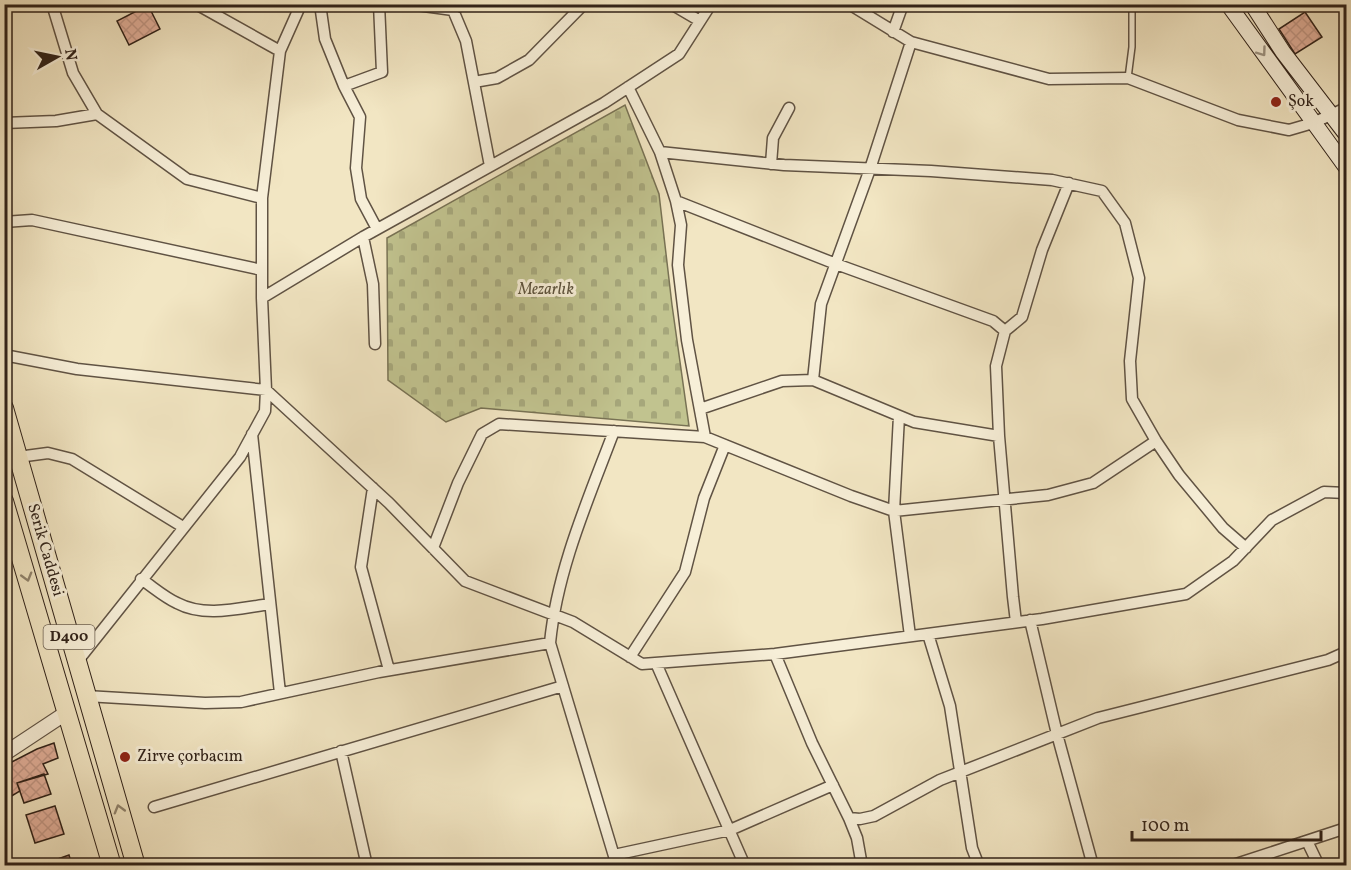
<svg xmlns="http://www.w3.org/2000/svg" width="1351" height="870" font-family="Vollkorn,serif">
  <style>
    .cemetery { fill: url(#cemetery-stones); stroke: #787254; stroke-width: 1.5 }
    .building { fill: url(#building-cross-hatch); stroke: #302219; stroke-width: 1.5 }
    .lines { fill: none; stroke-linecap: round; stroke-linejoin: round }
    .service-casing { stroke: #605344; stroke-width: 8 }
    .minor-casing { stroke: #605344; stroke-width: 13 }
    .tertiary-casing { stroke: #605344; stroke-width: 16 }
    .secondary-casing { stroke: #302219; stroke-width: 17 }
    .trunk-casing { stroke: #302219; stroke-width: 20 }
    .service { stroke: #f7efd8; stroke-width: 5 }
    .minor { stroke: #f7efd8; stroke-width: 10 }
    .tertiary { stroke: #f7efd8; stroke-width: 14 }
    .secondary { stroke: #f7efd8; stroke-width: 15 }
    .trunk { stroke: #f2e6c3; stroke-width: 18 }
    .oneway { stroke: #9d9382 }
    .oneway2 { stroke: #91846e }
    .poi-dot { fill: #8f2418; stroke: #f7efd8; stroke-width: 2 }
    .labels { text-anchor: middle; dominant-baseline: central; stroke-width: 6; stroke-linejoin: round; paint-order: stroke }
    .shield { fill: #f7efd8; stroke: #6c6052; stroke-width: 1.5 }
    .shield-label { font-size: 15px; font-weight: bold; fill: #302219 }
    .poi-label { font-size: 16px; fill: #302219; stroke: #f7efd8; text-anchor: start }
    .park-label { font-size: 16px; font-style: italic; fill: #5c523c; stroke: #f7efd8 }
    .street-label { font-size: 16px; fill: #302219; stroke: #f7efd8 }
  </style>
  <defs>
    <pattern id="cemetery-stones" width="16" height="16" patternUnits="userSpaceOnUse" patternTransform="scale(1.5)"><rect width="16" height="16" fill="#c1c38f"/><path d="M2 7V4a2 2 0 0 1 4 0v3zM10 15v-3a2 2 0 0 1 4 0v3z" fill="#a6a77b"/></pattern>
    <pattern id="building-cross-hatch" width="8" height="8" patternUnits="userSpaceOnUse" patternTransform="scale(1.5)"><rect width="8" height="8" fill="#e2b09b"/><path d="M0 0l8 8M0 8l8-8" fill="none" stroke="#c29785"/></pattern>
  </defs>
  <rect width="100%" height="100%" fill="#f2e6c3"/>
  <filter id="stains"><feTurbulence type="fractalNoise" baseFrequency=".00333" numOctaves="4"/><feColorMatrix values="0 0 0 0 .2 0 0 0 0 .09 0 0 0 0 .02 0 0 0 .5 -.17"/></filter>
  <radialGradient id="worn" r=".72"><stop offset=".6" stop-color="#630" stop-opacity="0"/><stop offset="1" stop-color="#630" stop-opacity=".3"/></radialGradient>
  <path class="cemetery" d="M625,105l34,89 13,111 17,121 -208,-18 -35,14 -58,-42 -1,-142z"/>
  <path class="building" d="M148,5l12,24 -31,16 -12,-24z
    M1305,12l17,25 -27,17 -16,-25z
    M54,743l4,15 -15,6 5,10 -31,9 3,8 -10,6 -6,-9v-22l33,-17z
    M44,774l7,20 -27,9 -7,-20z
    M55,806l9,28 -29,9 -9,-28z
    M69,855l3,11h-34z"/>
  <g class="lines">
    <defs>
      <path id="service" d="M1128,78l4,-31v-43"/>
      <path id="minor" d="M52,4l21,69 24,41 90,65 75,19
        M196,4l84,47
        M320,4l5,35 19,47
        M409,4l44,6 10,-6
        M671,4l29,17
        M849,4l62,38 138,37 79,-1 110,42 51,10 24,-7 33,-15
        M453,10l13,31 24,125
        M893,32l10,-28
        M474,82l23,-4 32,-18 55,-56
        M628,87l32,65 16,49 5,24 -3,40 9,75 18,97
        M4,123l52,-2 41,-7
        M660,152l124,13 147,6 121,9 50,11 23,32 14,55 -9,83 2,38 24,42 23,34 44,53 23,20
        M771,164l2,-26 16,-30
        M676,201l160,63 157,57 12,10
        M4,222l28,-2 230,50
        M377,229l-16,-30 -5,-31 4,-51 -16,-31 38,-14 -3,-68
        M363,237l10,47 2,60
        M262,298l101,-61 241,-134 75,-49 32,-50
        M4,355l73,14 189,21 123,113 76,78 108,41 69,42 133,-10 267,-35 144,-25 47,-33 39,-41 52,-28 22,1
        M813,380l8,-76 49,-135 41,-127
        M700,409l82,-28 31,-1 101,42 85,14
        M899,416l-5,95 16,125
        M614,431c-26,69 -57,139 -64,212l67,223
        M252,434l28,259
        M18,457l30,-4 24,6 111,68
        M373,488l-12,79 28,103
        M433,548l25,-65 24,-49 17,-10 206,13 146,59 43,15 154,-16 45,-12 63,-42
        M141,579c12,8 23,18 36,24 28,15 63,5 93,1
        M1030,620l27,114 36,132
        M1016,622l-3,-25 -14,-161 -3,-70 9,-35 17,-14 20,-67 27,-67
        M928,634l22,72 22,142 7,18
        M775,654l37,89 37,75 8,20 5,28
        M630,657l55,-85 19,-74 21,-53
        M77,662l163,-205 25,-46 1,-21 -4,-92v-100l18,-147 21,-47
        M656,663l89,203
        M86,696l119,7 36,-1 138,-30 171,-29
        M341,751l26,115
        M154,807l409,-121
        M849,818l11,1 14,-3 66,-36 158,-62 230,-58 18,-8
        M1307,841l12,25
        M614,855l116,-25 103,-45
        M1230,866l116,-38"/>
      <path id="tertiary" d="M4,754l62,-41"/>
      <path id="secondary" d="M1228,4l118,163
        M1252,4l31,48 63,82"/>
      <path id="trunk" d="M4,408l132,458
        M4,501l108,365"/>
    </defs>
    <use href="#service" class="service-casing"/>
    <use href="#minor" class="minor-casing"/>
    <use href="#tertiary" class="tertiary-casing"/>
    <use href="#secondary" class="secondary-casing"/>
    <use href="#trunk" class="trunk-casing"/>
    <use href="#service" class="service"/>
    <use href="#minor" class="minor"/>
    <use href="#tertiary" class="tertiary"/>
    <use href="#secondary" class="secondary"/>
    <use href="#trunk" class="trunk"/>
  </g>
  <defs><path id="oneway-chevron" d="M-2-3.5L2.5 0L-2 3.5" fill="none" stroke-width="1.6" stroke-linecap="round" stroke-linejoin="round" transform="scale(1.5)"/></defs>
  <use class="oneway" href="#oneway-chevron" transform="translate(1262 52) rotate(54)"/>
  <g class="oneway2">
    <use href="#oneway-chevron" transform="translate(27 577) rotate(74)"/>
    <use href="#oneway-chevron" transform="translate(119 809) rotate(-106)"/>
  </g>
  <g class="poi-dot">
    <circle cx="1276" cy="102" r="6"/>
    <circle cx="125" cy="757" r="6"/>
  </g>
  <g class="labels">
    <rect class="shield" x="43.5" y="625" width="51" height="24" rx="4.5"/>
    <g class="shield-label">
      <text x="69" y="637">D400</text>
    </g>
    <g class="poi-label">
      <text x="1288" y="102">Şok</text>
      <text x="137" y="757">Zirve çorbacım</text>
    </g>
    <g class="park-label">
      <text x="546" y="290">Mezarlık</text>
    </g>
    <g class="street-label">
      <text transform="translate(45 550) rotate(74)">Serik Caddesi</text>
    </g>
  </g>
  <rect width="1351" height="870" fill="none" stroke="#f2e6c3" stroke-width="24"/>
  <rect x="6" y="6" width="1339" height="858" fill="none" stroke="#302219" stroke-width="3"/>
  <rect x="12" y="12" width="1327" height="846" fill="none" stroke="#302219" stroke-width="1.5"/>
  <g transform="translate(57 57) rotate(81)" stroke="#f7efd8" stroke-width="4.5" paint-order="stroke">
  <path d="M0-4.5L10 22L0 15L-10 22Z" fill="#302219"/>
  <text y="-9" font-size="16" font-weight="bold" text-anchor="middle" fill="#302219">N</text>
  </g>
  <path d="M1132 831v9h189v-9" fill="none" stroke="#302219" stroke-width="3"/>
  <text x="1141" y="831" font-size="18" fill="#302219" stroke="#f7efd8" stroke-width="4.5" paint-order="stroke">100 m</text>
  <rect width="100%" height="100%" filter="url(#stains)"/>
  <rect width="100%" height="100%" fill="url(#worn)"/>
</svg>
